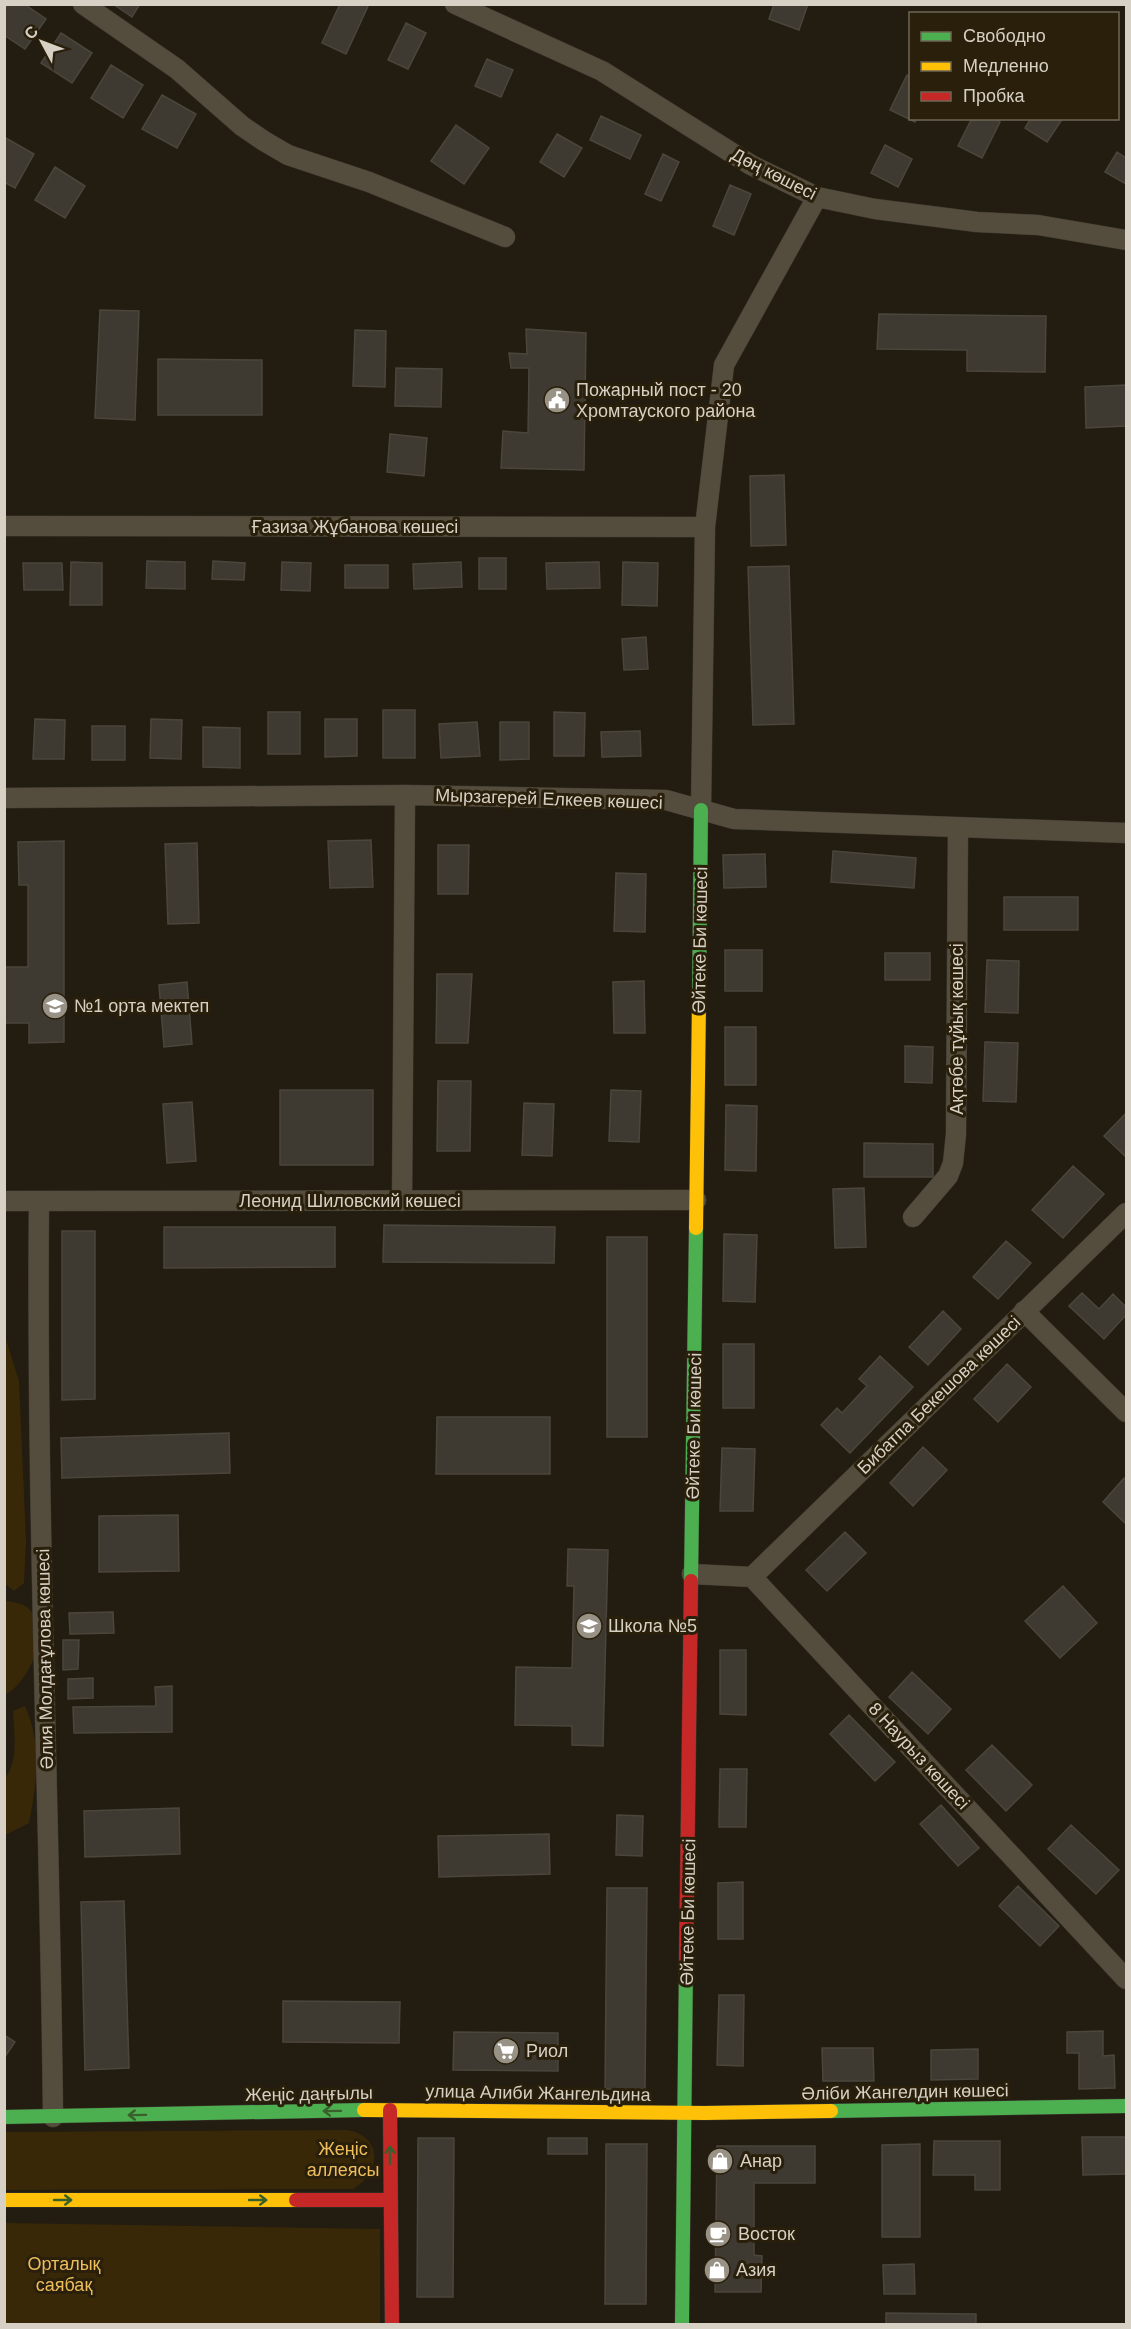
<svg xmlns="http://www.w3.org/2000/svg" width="1131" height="2329" font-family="Arial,sans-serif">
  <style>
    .green { fill: #382807 }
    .building { fill: #3f3a31; stroke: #4b463c; stroke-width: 1.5 }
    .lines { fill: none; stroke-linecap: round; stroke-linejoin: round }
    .street-casing { stroke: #3d382f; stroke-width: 21 }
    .fast-casing { stroke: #3d382f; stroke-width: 15 }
    .slow-casing { stroke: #3d382f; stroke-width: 15 }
    .jam-casing { stroke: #3d382f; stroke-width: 15 }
    .street { stroke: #544d3d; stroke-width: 20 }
    .fast { stroke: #4caf50; stroke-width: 14 }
    .slow { stroke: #ffc107; stroke-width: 14 }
    .jam { stroke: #c62828; stroke-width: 14 }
    .oneway { stroke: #39602a }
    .labels { text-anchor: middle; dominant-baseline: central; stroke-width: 6; stroke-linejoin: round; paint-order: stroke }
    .street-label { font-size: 18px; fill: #d7d0c4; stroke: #291f0a }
    .poi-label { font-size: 18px; fill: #d7d0c4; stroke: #291f0a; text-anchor: start }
    .park-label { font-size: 18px; fill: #eebe5d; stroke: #291f0a }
  </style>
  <rect width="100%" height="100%" fill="#221c11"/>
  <path class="green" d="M4,1333l15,48 7,160 -2,42 -10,8 -10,-8z
    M4,1600c7,2 18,3 23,7 26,22 3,75 -22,88z
    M25,1706c17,38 12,77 4,117l-24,12v-57c14,-18 9,-45 8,-67z
    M347,2130c36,6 35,42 6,59l-348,1 -1,-58z
    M5,2223l375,6v95h-375z"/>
  <path class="building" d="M8,4h16l22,15 -21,30 -21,-14v-25z
    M113,4h27l-8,13z
    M340,4h29l-23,50 -24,-11z
    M774,4h34l-9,26 -30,-11z
    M406,23l20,10 -18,36 -20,-9z
    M61,33l31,20 -20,30 -31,-20z
    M487,59l26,11 -12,27 -26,-11z
    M111,65l32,20 -20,33 -32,-20z
    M907,75l3,2v41h6l-1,4 -25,-12z
    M162,95l34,19 -19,34 -35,-19z
    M601,116l40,19 -11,24 -40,-19z
    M972,118h22l6,4 -18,36 -24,-12z
    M1031,118h32l-16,24 -22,-14z
    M456,125l33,23 -25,36 -33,-23z
    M557,134l25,14 -18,29 -24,-15z
    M4,137l30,17 -19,34 -11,-6z
    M885,145l27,14 -14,28 -27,-14z
    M1117,152l9,6v26l-21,-12z
    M663,154l16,8 -18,39 -16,-7z
    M55,167l30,19 -20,32 -30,-18z
    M730,185l21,9 -17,41 -21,-9z
    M100,310l39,1 -4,109 -40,-2z
    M879,314l167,2 -1,56 -78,-1v-21l-90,-1z
    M526,329l60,4 -2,137 -83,-2 2,-37 25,2 1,-65h-18l-2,-15 18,1z
    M355,330l31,1 -1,56 -32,-1z
    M158,359l104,1v55h-104z
    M396,368l46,1 -1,38 -46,-1z
    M1126,385v41l-40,2 -1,-41z
    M390,434l37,4 -3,38 -37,-4z
    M784,475l2,70 -35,1 -1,-70z
    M479,558h27v31h-27z
    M147,561l38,1v27l-39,-1z
    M213,561l32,2 -1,17 -32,-1z
    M71,562l31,1v42h-32z
    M282,562l29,1 -1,28 -29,-1z
    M461,562l1,25 -48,2 -1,-25z
    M599,562l1,26 -53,1 -1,-26z
    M623,562l35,1 -1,43 -35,-1z
    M23,563h39l1,27h-39z
    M345,565h43v23h-43z
    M789,566l5,158 -41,1 -5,-158z
    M646,637l2,32 -24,1 -2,-31z
    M383,710h32v48h-32z
    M268,712h32v42h-32z
    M554,712l31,1 -1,43h-30z
    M35,719l30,1 -1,39h-31z
    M151,719l31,1 -1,39 -31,-1z
    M325,719h32v37l-32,1z
    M477,722l3,34 -39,2 -2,-34z
    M500,722h29v37l-29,1z
    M92,726h33v34h-33z
    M203,727l37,1v40l-37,-1z
    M640,731l1,25 -39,1 -1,-25z
    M371,840l2,47 -43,1 -2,-47z
    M64,841v201l-35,1v-20h-25v-56h24v-82h-9l-1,-43z
    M197,843l2,80 -31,1 -3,-80z
    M438,845h31l-1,49h-30z
    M833,851l83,7 -2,30 -83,-6z
    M765,854l1,33 -42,1 -1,-33z
    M616,873l30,1 -1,58 -31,-1z
    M1004,897h74v33h-74z
    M725,950h37v41h-37z
    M885,953h45v27h-45z
    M987,960l32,1 -1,52 -33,-1z
    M437,974h35l-4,69h-32z
    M644,981l1,52h-31l-1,-51z
    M187,982l5,62 -28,3 -5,-62z
    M725,1027h31v58h-31z
    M985,1042l33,1 -2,59 -33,-1z
    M905,1046l28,1 -1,36 -27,-1z
    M438,1081h33l-1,70h-33z
    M280,1090h93v75h-93z
    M611,1090l30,1 -2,51 -30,-1z
    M192,1102l4,59 -29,2 -4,-59z
    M524,1103l30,1 -2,52 -30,-1z
    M726,1105l31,1 -1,65 -31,-1z
    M1126,1113v44l-22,-21z
    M864,1143l69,1v33h-69z
    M1073,1166l31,28 -41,44 -31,-28z
    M864,1188l2,59 -31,1 -2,-59z
    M384,1225l171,2 -1,36 -171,-1z
    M164,1227h171v40l-171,1z
    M62,1231h33v168l-33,1z
    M724,1234l33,1 -2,67 -32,-1z
    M607,1237h40v200h-40z
    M1006,1241l25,22 -33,36 -25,-22z
    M1082,1293l17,16 14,-15 13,13v8l-22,24 -35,-33z
    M943,1311l18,18 -33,36 -19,-18z
    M723,1344h31v64h-31z
    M880,1356l33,31 -63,66 -29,-28 16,-17 5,5 25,-27 -8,-7z
    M1007,1364l24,23 -33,35 -24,-23z
    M437,1417h113v57h-114z
    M229,1433l1,40 -168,5 -1,-40z
    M923,1447l24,23 -34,36 -23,-23z
    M722,1448l33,1 -2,62h-33z
    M1124,1478l2,2v44l-23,-22z
    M178,1515l1,56 -80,1v-56z
    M845,1532l21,21 -39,38 -21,-21z
    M568,1549l40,1 -5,196 -31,-1v-19l-57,-1 1,-58 56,1 2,-82h-7z
    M1063,1586l34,37 -37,35 -35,-37z
    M113,1612l1,21 -44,1 -1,-21z
    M63,1640h16l-1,29 -15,1z
    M720,1650h26v65l-26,-1z
    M912,1672l39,37 -23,25 -39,-37z
    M93,1678v20l-25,1v-20z
    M172,1686v46l-98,1 -1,-26 83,-1 -1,-19z
    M849,1715l46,47 -20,19 -45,-47z
    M992,1745l40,40 -26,26 -40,-41z
    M720,1769h27l-1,58h-27z
    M941,1805l38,43 -21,18 -38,-42z
    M179,1808l1,46 -95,3 -1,-46z
    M617,1815l26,1 -1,40 -26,-1z
    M1071,1825l48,45 -23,24 -48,-45z
    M549,1834l1,40 -111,3 -1,-41z
    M743,1882v57h-25v-56z
    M1018,1886l41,40 -19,20 -41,-40z
    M607,1888h40l-2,201h-40z
    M124,1901l5,167 -44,2 -4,-168z
    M719,1995h25l-1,71 -26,-1z
    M283,2001l117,1 -1,41 -116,-1z
    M1103,2031v25l11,-1 1,33 -36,1v-36h-12v-21z
    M454,2032l104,1v38l-105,-1z
    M4,2035l11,7 -11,16z
    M822,2048h51l1,33h-51z
    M978,2049v30l-47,1v-30z
    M1082,2137h44v37l-43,1z
    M418,2138h36l-1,159h-36z
    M548,2138h39v16h-39z
    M934,2141h66v49h-25v-15h-42z
    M606,2144h41l-1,160h-41z
    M920,2144v93h-38v-92z
    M717,2146h98v37h-61v72l8,1 -1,36h-46z
    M914,2264l1,30h-31l-1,-29z
    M886,2313l90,1v10h-90z"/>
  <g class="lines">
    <defs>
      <path id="street" d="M83,4l94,65 65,57 22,15 24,14 81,27 136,55
        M455,4l147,67 149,94 66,32 58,12 102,13 61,3 88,15
        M4,526l701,1
        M4,798l401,-3 261,5 68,19 392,14
        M701,810l4,-283 19,-162 93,-168
        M4,1201l692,-1
        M39,1201c-3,305 11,611 14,916
        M402,1201l3,-406
        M913,1217l35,-41 5,-13 3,-29 2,-306
        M1024,1311l102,101
        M692,1574l60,3 374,402
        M752,1577l374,-364"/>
      <path id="fast" d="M699,1003l2,-193
        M691,1581l5,-353
        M831,2111l295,-5
        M4,2117l360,-7
        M682,2324l4,-358"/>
      <path id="slow" d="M696,1228l3,-225
        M364,2110l341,3 126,-2
        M4,2200h292"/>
      <path id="jam" d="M686,1966l5,-385
        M390,2110l2,214
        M296,2200h94"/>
    </defs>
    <use href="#street" class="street-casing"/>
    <use href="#fast" class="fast-casing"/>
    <use href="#slow" class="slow-casing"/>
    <use href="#jam" class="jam-casing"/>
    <use href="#street" class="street"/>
    <use href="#fast" class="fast"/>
    <use href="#slow" class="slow"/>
    <use href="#jam" class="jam"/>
  </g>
  <defs><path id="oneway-shaft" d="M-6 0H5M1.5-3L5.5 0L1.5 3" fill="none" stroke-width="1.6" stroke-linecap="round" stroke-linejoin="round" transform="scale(1.5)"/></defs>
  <g class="oneway">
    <use href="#oneway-shaft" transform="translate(332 2111) rotate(179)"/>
    <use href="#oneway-shaft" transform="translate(137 2115) rotate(179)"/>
    <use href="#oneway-shaft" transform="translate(390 2155) rotate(-90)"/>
    <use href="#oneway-shaft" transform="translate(63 2200)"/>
    <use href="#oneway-shaft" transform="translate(258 2200)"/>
  </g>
  <defs>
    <symbol id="civic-disc" viewBox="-11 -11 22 22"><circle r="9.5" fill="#989185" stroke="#291f0a"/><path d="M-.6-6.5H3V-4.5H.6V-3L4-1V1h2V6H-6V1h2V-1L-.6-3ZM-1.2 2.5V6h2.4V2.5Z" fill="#fff"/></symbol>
    <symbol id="school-disc" viewBox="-11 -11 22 22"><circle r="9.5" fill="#989185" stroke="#291f0a"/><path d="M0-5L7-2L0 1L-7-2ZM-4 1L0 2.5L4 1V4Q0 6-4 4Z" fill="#fff"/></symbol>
    <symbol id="supermarket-disc" viewBox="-11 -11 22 22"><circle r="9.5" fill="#989185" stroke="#291f0a"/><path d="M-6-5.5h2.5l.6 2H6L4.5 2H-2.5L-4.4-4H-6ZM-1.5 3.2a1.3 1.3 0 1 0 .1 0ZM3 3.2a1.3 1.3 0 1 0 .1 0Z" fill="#fff"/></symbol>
    <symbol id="shop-disc" viewBox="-11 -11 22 22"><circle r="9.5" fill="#989185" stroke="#291f0a"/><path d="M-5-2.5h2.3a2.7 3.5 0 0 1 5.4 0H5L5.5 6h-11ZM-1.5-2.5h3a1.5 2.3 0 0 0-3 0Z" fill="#fff"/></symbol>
    <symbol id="cafe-disc" viewBox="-11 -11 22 22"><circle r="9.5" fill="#989185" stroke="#291f0a"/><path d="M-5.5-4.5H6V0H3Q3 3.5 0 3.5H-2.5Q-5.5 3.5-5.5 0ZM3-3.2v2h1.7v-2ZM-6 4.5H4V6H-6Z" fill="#fff"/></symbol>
  </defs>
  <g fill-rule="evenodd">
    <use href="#civic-disc" x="542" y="385" width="30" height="30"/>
    <use href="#school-disc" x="40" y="991" width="30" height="30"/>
    <use href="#school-disc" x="574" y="1611" width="30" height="30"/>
    <use href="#supermarket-disc" x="491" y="2036" width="30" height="30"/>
    <use href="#shop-disc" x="705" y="2146" width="30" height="30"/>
    <use href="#cafe-disc" x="703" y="2219" width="30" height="30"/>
    <use href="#shop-disc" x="702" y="2255" width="30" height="30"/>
  </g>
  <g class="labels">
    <g class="street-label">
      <text transform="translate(774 174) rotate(27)">Дөң көшесі</text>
      <text x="355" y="527">Ғазиза Жұбанова көшесі</text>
      <text transform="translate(549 799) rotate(2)">Мырзагерей Елкеев көшесі</text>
      <text transform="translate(700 940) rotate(-89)">Әйтеке Би көшесі</text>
      <text transform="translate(957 1029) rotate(-90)">Ақтөбе тұйық көшесі</text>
      <text x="350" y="1201">Леонид Шиловский көшесі</text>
      <text transform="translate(939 1395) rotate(-44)">Бибатпа Бекешова көшесі</text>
      <text transform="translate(694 1426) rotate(-89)">Әйтеке Би көшесі</text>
      <text transform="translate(45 1659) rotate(-91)">Әлия Молдағұлова көшесі</text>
      <text transform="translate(919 1756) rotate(47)">8 Наурыз көшесі</text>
      <text transform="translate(688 1912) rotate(-89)">Әйтеке Би көшесі</text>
      <text transform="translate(905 2092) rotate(-1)">Әліби Жангелдин көшесі</text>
      <text transform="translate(538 2093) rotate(1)">улица Алиби Жангельдина</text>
      <text transform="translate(309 2094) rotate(-1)">Жеңіс даңғылы</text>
    </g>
    <g class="poi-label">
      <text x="576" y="390">Пожарный пост - 20<tspan x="576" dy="21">Хромтауского района</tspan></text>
      <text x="74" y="1006">№1 орта мектеп</text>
      <text x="608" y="1626">Школа №5</text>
      <text x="526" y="2051">Риол</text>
      <text x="740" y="2161">Анар</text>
      <text x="738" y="2234">Восток</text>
      <text x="736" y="2270">Азия</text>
    </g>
    <g class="park-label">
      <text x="343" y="2149">Жеңіс<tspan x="343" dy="21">аллеясы</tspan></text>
      <text x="64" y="2264">Орталық<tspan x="64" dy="21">саябақ</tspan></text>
    </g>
  </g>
  <rect width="1131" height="2329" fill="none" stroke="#d7d0c4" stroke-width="12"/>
  <rect x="909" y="12" width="210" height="108" fill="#291f0a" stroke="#6f6654" stroke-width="1.5"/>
  <rect x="921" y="32" width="30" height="9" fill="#4caf50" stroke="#6f6654" stroke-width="1.5"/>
  <text x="963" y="42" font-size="18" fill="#d7d0c4">Свободно</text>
  <rect x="921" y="62" width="30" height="9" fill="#ffc107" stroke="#6f6654" stroke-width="1.5"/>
  <text x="963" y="72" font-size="18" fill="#d7d0c4">Медленно</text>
  <rect x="921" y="92" width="30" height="9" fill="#c62828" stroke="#6f6654" stroke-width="1.5"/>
  <text x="963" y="102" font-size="18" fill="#d7d0c4">Пробка</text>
  <g transform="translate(42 42) rotate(311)" stroke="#291f0a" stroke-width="4.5" paint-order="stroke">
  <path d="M0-4.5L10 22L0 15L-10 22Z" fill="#d7d0c4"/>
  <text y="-9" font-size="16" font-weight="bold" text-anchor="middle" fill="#d7d0c4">С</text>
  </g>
</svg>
